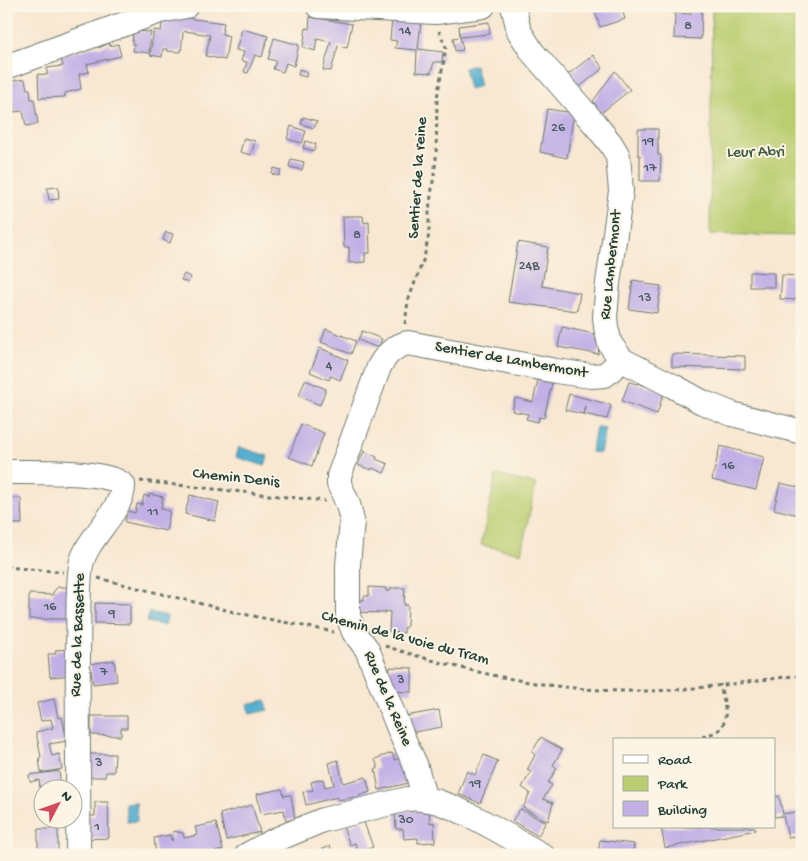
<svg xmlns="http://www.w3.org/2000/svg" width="808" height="861" font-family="'Gochi Hand',sans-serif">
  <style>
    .green { fill: #bacd70; stroke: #6c8552 }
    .water { fill: #53aed0; stroke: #397682 }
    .building { fill: #c1afe6 }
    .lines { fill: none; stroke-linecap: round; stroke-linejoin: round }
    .minor-casing { stroke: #6b786b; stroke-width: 26 }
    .path { stroke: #6b786b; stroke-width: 3; stroke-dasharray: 4 4; stroke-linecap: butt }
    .minor { stroke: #fff; stroke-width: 24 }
    .labels { text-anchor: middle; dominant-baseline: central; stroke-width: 4; stroke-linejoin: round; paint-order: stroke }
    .number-label { font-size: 14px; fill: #485a60 }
    .park-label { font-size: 16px; fill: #3e5a40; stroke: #fcf5e5 }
    .street-label { font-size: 16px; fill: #1f3d34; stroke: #fcf5e5 }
  </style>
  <rect width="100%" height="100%" fill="#fcf5e5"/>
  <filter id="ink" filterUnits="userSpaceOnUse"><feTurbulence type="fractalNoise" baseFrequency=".02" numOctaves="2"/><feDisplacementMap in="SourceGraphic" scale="10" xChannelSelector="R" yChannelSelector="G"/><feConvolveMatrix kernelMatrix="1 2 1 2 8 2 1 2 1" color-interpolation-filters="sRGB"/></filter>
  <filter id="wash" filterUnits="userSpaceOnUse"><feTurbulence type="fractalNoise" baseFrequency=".0096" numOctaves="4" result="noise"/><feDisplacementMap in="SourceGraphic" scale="20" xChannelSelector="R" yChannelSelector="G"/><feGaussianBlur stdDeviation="1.12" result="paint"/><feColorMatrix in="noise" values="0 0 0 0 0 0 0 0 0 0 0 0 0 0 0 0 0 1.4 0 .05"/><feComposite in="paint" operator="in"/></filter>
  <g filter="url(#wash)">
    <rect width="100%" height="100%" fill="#f8e7d1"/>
    <path class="green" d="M712,6h90v230l-92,-2z
      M496,475l40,9 -15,69 -40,-8z"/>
    <path class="water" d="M475,65l5,21 -11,3 -5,-21z
      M596,427l9,2 -5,24 -9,-1z
      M239,447l29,9 -3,10 -29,-9z
      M149,612l18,4 -2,10 -18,-4z
      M266,700l2,10 -18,4 -3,-10z
      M136,802l1,19 -10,1 -2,-19z"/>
    <g id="blocks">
      <path class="building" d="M593,6h28l4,13 -25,8z
        M692,6h10l-1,33 -27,-1 1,-25 16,1z
        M163,15l61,8 -2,11 7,2 -4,24 -19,-4 4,-21 -25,-4 -2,2 -2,19 -14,-1v-2h-4l-1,8 -12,-2 4,-25 7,1z
        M310,17l42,7 -5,24 -9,-2 -7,25 -8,-1 8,-28 -14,-3 -2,12 -12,-4 3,-19 3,1z
        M392,19l29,3 -3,27 25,3 -1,10h-8l-3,11 -15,-1 1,-22 -22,-2 2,-7 -7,-1z
        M489,22l1,12 -30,3 -1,-11z
        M242,29l26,7 -6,21 -7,-2 -7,18 -4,-1 3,-10 -6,-1 3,-9 -8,-2z
        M133,31l18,1 -2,21 -16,-2 1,-7h-2z
        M460,37l3,13 -8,1 -2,-13z
        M274,38l25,7 -5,21 -8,-3 -3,9 -10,-3 3,-8 -8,-2z
        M109,43l1,3 8,-2 3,12 -34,8 2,8 -10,2 2,15 -16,4v4l-26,1 -1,-24 9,1v-7l16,-2 -3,-10 38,-10 1,2z
        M593,55l10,13 -26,21 -11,-13z
        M299,69l8,3 -1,5 -8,-2z
        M615,71l15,19 -29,23 -8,-12z
        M25,79l2,10h3l1,10h3l4,25 -12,2 -3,-15 -9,1 -4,-31z
        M547,109l27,4 -7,45 -27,-6z
        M303,117l14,4 -3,7 -13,-4z
        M291,126l15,5 -4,12 -15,-4z
        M638,129h20v26h3l-1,26h-20v-26h-2z
        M244,138l11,3 -4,14 -11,-3z
        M305,141l11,3 -2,7 -11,-3z
        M291,159l13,3 -2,8 -13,-3z
        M274,168l7,2 -2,6 -7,-2z
        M58,187l1,12 -10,1 -2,-12z
        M343,216h20l1,7 5,-1 1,31h-5v9l-16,1v-16h-5z
        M166,232l7,2 -3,9 -7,-3z
        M518,242l30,5 -6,39 38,7 -3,18 -69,-9z
        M750,272l24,1v14h-24z
        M184,274l7,3 -3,6 -7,-3z
        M782,275l16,1 -2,24 -16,-1z
        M633,280l12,2v2l16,2 -4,27 -28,-4z
        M562,327l37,8 -4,5 5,1 -2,13 -40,-7z
        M326,329l30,12 -5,13 -30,-12z
        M362,331l20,8 -4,9 -20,-8z
        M320,348l28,12 -8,20 -9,-4 -2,4 -19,-8z
        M672,354l73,2v13l-73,-2z
        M305,380l21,9 -6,16 -21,-9z
        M538,380l14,3 -8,35 -5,-1 -1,5 -12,-3 2,-5 -16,-3 3,-13 18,4z
        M629,382l8,2v-1l27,9 -7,22 -35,-13z
        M569,394l42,11 -4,14 -23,-5 1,-8 -2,8 -18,-4z
        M301,424l23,9 -12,33 -23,-9z
        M720,446l44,11 -8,33 -44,-10z
        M364,451l13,6 -1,2 12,5 -4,9 -12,-5 -1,2 -13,-5z
        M780,483l22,5v28l-28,-7z
        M149,494l14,3 -2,12 9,2 -4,20 -41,-9 2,-11 8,2 2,-9 5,1 2,-10 5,2z
        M190,495l29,7 -4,19 -30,-7z
        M7,498h14l1,26h-15z
        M58,587h12l1,32h-42v-25l24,1v-3z
        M369,587l17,1v3h4l1,-3h14l-1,17h4l-1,21 -3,2v5l-15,-1 1,-20 -5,-1v2l-34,-1 1,-12h12v-4h5z
        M95,603l35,1v20l-35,-1z
        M72,649l2,26 -24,2 -2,-23h8l-1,-4z
        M114,660l3,21 -24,3 -3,-20z
        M390,667l22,1v24l-23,-1z
        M54,699l4,19 4,-1 5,24 -18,3 3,12 7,-2 3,15 -21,4 -2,-15 2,-1 -5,-25 17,-4 -2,-9 -10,2 -4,-18z
        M439,710l3,17 -39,7 -3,-17z
        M91,716h36v12h-6v8l-30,-1z
        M541,737l21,13 -9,15 4,3 -9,15 4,2 -9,14 10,4 -5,18 -25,-13 7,-15 -8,-6 9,-15 -4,-2 8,-15 -3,-3z
        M392,753l3,7 6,-2 3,5 4,20 -29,7 -4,-21h3l-3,-10z
        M84,754h31l-1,18h-8l-1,5h-22z
        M484,755l14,6 -18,42 -22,-9 9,-23 8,4z
        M338,760l5,23 23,-6 4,15 -14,5 -18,3 -1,-3 -31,8 -3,-13 10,-2 -2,-8 12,-3 2,8 9,-2 -5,-22z
        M59,771l2,17h-19l-1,10 -2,-18 -9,2 -1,-7z
        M282,789l2,7 7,-1 4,24 -9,2 -2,-11 -23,4 -4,-20z
        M779,796l4,18 19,-3v24l-14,2 -5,-21 -9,1v-20z
        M95,802h13l1,36 -24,1 -1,-23h11z
        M252,805l8,27 -34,8 -6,-26z
        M520,809l26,13 -8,14 -26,-15z
        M423,810l6,1 1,12 4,-1 1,20 -17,1v-5l-14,1 -1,-10h-7l-1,-18z
        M363,820l10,27 -15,6 -3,-10 -5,2 -7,-18z
        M216,823l7,27 -22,5h-45l-2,-17 16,-3 2,6 1,-10 10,2 1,5 13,-3 -2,-8z
        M661,827h94l1,3 -91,18z
        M38,829h20v26h-20z
        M600,840l34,4 -1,11h-35z
        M330,846l4,9h-39l15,-6 2,4z"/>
    </g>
  </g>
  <g filter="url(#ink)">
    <use href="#blocks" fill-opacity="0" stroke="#6b786b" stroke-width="1"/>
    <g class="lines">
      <defs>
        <path id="minor" d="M318,6l118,6 47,-6
          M513,6l6,25 14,22 61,70 17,21 7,12 3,35 -13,92 -3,34 1,10 4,17 12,16 51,26 29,16 30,12 70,18
          M6,67l154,-56 26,-5
          M6,472c24,0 102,-2 117,13 1,25 -37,53 -42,80 -4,28 -2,60 -3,88 -1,67 1,134 0,202
          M425,800l-10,-36 -13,-28 -35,-87 -13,-17 -6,-16v-51l4,-44 -4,-17 -9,-20v-8l40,-109c7,-13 15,-21 29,-24l148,28 35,5 14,-1 17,-15
          M247,855l28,-15 48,-20 84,-21c10,-1 21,0 31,3 34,11 72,36 104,53"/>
      </defs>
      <use href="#minor" class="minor-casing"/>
      <path class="path" d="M405,324l3,-23 16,-43 5,-24v-24l7,-50 1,-62 9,-50 -7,-17
        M140,481l185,20
        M6,567l57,5
        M98,578l140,35 96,19
        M385,646c84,27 173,47 262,45 51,-1 103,-10 155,-16
        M695,740c6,-4 13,-5 19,-7 19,-9 9,-33 6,-49"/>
      <use href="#minor" class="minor"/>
    </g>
  </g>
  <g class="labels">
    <g class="number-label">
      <text x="688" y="26">8</text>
      <text x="405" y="31">14</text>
      <text x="558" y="128">26</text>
      <text x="648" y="142">19</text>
      <text x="650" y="168">17</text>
      <text x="357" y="235">8</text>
      <text x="529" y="266">24B</text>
      <text x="645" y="298">13</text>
      <text x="329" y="366">4</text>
      <text x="728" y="466">16</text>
      <text x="153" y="512">11</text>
      <text x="50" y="607">16</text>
      <text x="112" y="614">9</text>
      <text x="104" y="672">7</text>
      <text x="401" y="680">3</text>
      <text x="99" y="763">3</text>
      <text x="475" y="784">19</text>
      <text x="406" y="820">30</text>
      <text x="97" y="827">1</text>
    </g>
    <g class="park-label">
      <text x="756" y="153">Leur Abri</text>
    </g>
    <g class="street-label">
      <text transform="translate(419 178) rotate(-86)">Sentier de la reine</text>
      <text transform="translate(612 265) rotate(-84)">Rue Lambermont</text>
      <text transform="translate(511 361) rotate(10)">Sentier de Lambermont</text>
      <text transform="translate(236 479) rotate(6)">Chemin Denis</text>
      <text transform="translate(79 635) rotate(-88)">Rue de la Bassette</text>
      <text transform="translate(405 639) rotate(15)">Chemin de la voie du Tram</text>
      <text transform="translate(387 699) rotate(67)">Rue de la Reine</text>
    </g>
  </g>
  <rect width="808" height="861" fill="none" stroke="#fcf5e5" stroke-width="25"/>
  <rect x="613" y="738" width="162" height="90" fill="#fcf5e5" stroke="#a4ab9e"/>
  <rect x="623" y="755" width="25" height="8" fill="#ffffff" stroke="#a4ab9e"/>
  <text x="658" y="764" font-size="15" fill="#1f3d34">Road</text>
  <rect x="623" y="776" width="25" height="15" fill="#bacd70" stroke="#a4ab9e"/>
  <text x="658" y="788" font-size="15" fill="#1f3d34">Park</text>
  <rect x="623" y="801" width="25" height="15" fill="#c1afe6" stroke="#a4ab9e"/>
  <text x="658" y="814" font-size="15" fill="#1f3d34">Building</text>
  <g transform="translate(58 804) rotate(49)"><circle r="24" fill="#fcf5e5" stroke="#a4ab9e"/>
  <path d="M0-4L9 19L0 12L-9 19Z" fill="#d1495b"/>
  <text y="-8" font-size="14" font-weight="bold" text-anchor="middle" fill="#1f3d34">N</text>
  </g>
</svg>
